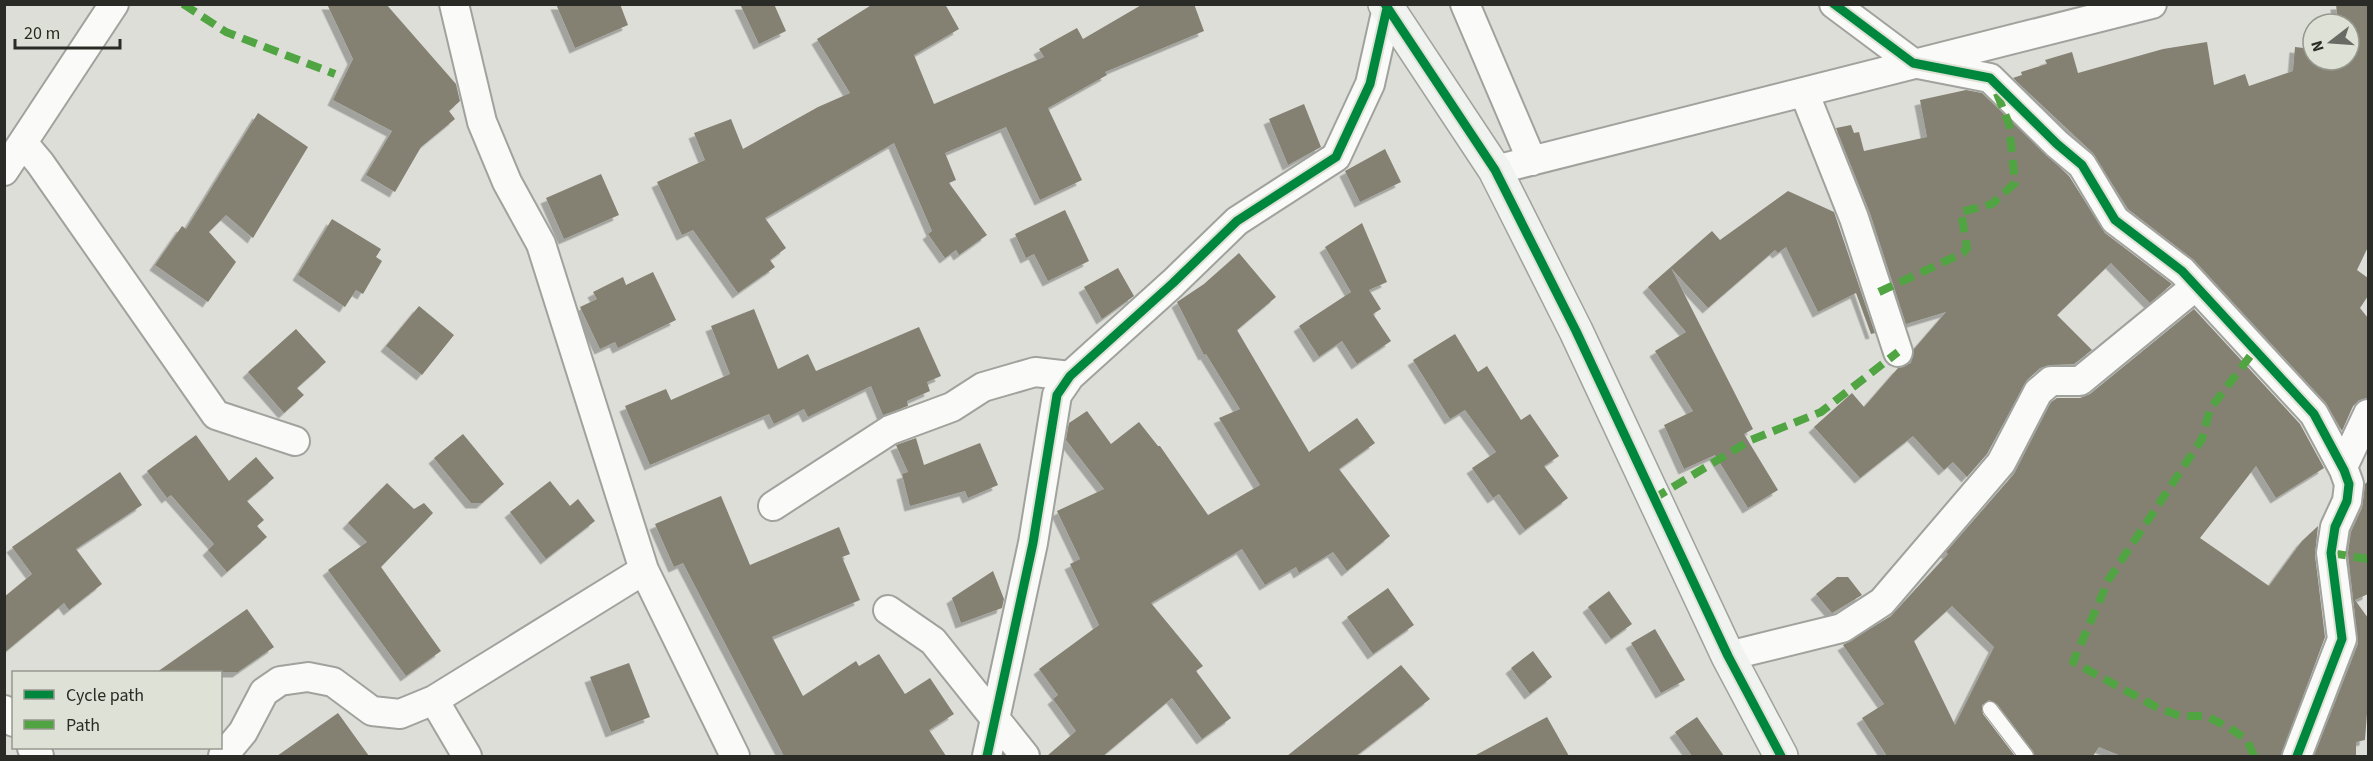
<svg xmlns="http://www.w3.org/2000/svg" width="2373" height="761" font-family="'Source Sans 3',sans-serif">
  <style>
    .building { fill: #848072; fill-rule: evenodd; filter: url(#shadow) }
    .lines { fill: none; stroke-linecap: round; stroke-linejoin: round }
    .lane-casing { stroke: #a0a29d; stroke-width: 16 }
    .street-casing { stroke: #a0a29d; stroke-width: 32 }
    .secondary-casing { stroke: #a0a29d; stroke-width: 36 }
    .lane { stroke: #fafaf9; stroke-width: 14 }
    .street { stroke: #fafaf9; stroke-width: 28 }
    .secondary { stroke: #f1f3f0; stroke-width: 33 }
    .quiet { stroke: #51a442; stroke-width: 8; stroke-dasharray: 15 8; stroke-linecap: butt }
    .cycleway-casing { stroke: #dee1d5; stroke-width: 13 }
    .cycleway { stroke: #00873e; stroke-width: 9 }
  </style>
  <defs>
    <filter id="shadow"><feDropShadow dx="-5.5" dy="5.5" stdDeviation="0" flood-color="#0004"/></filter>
  </defs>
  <rect width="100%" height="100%" fill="#ddded8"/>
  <path class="building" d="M327,4h59l70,80 4,17 -11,10 6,8 -34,28 -26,45 -29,-17 26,-44 -59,-31 20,-41z
    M556,4h64l8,21 -53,23z
    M740,4h34l12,27 -27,13z
    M873,4h72l14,25 -45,26 20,49 110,-47 -5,-8 38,-21 6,11 60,-35h51l10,27 -99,41 2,3 -59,33 34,72 -42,20 -34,-73 -61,26 11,27 -7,3 38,52 -28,20 -3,-5 -11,8 -17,-24 4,-3 -38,-88 -129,75 21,30 -16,12 5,7 -37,26 -45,-63 -11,5 -25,-53 48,-22 -11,-27 37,-14 12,30 75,-42 32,-14 -33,-54z
    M2336,4h32v243l-11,23 11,8v18l-8,12 8,10v80l-9,2 -6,6 -11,25 -16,-28 -132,-143 -66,-51 -35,-56 -80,-75 9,-3 -1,-3 26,-8 -2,-4 27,-8 6,21 85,-24 44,-7 7,43 31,-11 4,12 44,-15 2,-24 18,2v11h36v-36h-11z
    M1966,90l16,3 87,83 36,57 67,51 -22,19 -39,-40 -54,52 35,35 -18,14 -24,1 -10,3 -13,12 -40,74 -20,23 -14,-15 -9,8 -31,-34 -53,42 -46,-51 38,-34 12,14 34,-39 13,-5 3,-14 32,-37 -40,12 -36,-111 -34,-85 15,-3 3,8 5,-1 5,19 63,-14 -7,-37z
    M1304,104l17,43 -33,18 -19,-46z
    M258,113l50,34 -55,91 -27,-23 -17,17 27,30 -28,40 -53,-37 27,-39 4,3z
    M1385,149l16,33 -41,20 -15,-31z
    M601,174l18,41 -55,24 -18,-41z
    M1788,191l46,21 41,121 -4,1 -15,-41 -38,19 -32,-65 -8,6 -3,-3 -67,58 -37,-40 82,161 -9,5 34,56 -30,18 -33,-53 -31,14 -20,-44 29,-14 -38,-60 31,-19 -38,-45 64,-56 8,9z
    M1065,210l24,51 -41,20 -14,-27 -8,4 -11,-24z
    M332,219l49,30 -5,8 6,4 -19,33 -7,-4 -11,17 -47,-32z
    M1362,223l25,59 -18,8 12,19 -8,5 18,27 -34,23 -15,-23 -23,16 -20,-31 52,-34 -26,-45z
    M1239,253l37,44 -39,33 72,122 48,-34 18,25 -36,26 51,67 -43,35 -14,-19 -34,21 -3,-6 -31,18 -23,-36 -91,54 52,63 -7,5 35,47 -29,21 -30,-41 -69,58h-56l29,-25 -23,-32 5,-4 -19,-26 60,-44 -29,-61 10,-5 -23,-48 47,-22 -38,-49 3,-17 18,-12 24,33 28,-22 19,24h2l48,69 52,-30 -41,-67 21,-9 -34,-55 -2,1 -27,-53 27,-18z
    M1118,268l16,28 -32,23 -18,-32z
    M653,272l23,48 -58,28 -3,-6 -15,7 -20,-42 17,-8 -4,-7 30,-15 3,8z
    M419,306l35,29 -32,40 -36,-29z
    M754,309l24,60 30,-15 8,17 103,-44 22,49 -14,6 3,9 -23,10 1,5 -25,9 -12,-29 -63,31 -4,-8 -30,15 -5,-10 -119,51 -25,-59 41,-17 5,11 59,-26 -19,-48z
    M2194,309l106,115 24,44 -48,30 -20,-32 -56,72 69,48 33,-45 16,-15 -3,29 10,82 -44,119h-160l-22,-9 -6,9h-58l-2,-5 -36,-47 -8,-4 -7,5 1,9 32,42h-128l-25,-38 22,-14 -41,-59 48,-29 57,-62 -2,-2 68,-78 37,-72 6,-4h23l10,-4zM1952,606l42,41 -39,78 -41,-84z
    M296,329l30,33 -29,26 7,7 -20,18 -36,-41z
    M1455,334l23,38 9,-6 34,54 9,-6 29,42 -15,10 24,32 -43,32 -26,-36 -6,4 -21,-30 24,-16 -31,-42 -15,9 -37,-59z
    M463,434l41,50 -22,19h-11l-37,-45z
    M196,435l33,46 27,-24 18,21 -27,23 17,19 -7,6 10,11 -40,35 -19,-22 6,-6 -43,-49 -4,3 -20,-27z
    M916,438l8,27 56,-22 18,42 -30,13 -3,-7 -55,15 -8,-32 6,-2 -12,-27z
    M120,472l22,33 -66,44 26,35 -33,26 -5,-7 -60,50v-56l28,-23 -20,-27z
    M550,481l20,25 8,-7 17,22 -49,38 -36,-47z
    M2368,481v113l-13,6 13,18v82l-3,40 -9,2v14h-42l44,-112 -10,-91 3,-21 11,-24 3,-24z
    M387,483l27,26 10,-6 9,10 -52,54 60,84 -35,25 -78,-106 39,-28 -19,-19z
    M721,496l29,69 89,-38 11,27 -8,3 18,43 -88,37 31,59 53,-35 3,5 20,-12 26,40 25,-16 24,36 -25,16 17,26h-162l-101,-193 -9,4 -19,-43z
    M993,571l11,28 -2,9 -41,15 -9,-25z
    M1837,577h11l14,18 -30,18 -16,-19z
    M1388,588l26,37 -41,29 -26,-37z
    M1609,591l23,33 -21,15 -23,-32z
    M247,609l27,38 -36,25h-81z
    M1655,629l30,51 -24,13 -30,-50z
    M1533,651l19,26 -22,17 -19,-26z
    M629,663l21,54 -39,15 -21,-55z
    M1401,665l29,34 -74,57h-69z
    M338,713l31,43h-92z
    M1547,717l22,39h-95z
    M1697,717l27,39h-32l-17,-24z"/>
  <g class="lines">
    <defs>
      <path id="lane" d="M1990,709l36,47"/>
      <path id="street" d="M454,4l28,118 25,60 34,62 103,326 91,186
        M1465,4l67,157
        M1834,4l79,59 77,15 67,66 25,21 33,55 67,51 132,143 30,56 5,14 -2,17 -12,26 -4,26 11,86 -45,117
        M1804,92l50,126 44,134
        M24,144l16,19 176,252 79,26
        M1495,170l657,-166
        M4,171l110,-167
        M2343,467l25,-53
        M773,506l117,-76 62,-23 31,-20 52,-15 35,4
        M888,610l45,31 92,115
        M1728,656l114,-28 40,-26 119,-139 37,-71 13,-11h29l116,-95
        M434,700l33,56
        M4,710l10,12
        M32,748l7,8
        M223,756l20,-24 21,-40 16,-11 28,-4 25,5 39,29 28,3 34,-14 210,-130
        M987,756l46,-213 24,-148 13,-19 103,-93 64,-62 99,-64 34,-73 17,-76"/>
      <path id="secondary" d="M1385,4l110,166 81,161 152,325 53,100"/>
    </defs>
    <use href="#lane" class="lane-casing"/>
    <use href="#street" class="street-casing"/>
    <use href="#secondary" class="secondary-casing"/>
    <use href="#lane" class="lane"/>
    <use href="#street" class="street"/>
    <use href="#secondary" class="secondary"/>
    <path class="quiet" d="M183,4l43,28 109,42
      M1879,292l84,-39 4,-5 -6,-36 31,-8 23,-21 -6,-59 -15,-38
      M1653,499l98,-59 70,-28 77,-60
      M2331,553l37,6
      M2254,756l-7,-16 -17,-12 -24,-12h-26l-22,-8 -85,-46 36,-83 93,-140 8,-30 44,-58"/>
    <defs>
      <path id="cycleway" d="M1385,4l110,166 81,161 152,325 53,100
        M1834,4l79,59 77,15 67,66 25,21 33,55 67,51 132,143 30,56 5,14 -2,17 -12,26 -4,26 11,86 -45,117
        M987,756l46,-213 24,-148 13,-19 103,-93 64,-62 99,-64 34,-73 17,-76"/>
    </defs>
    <use href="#cycleway" class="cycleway-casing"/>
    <use href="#cycleway" class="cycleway"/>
  </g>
  <rect width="2373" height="761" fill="none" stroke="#2a2b26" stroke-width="12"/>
  <rect x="12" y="671" width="210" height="78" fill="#dee1d5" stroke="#96988f" stroke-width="1.5"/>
  <rect x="24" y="690" width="30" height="9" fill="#00873e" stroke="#96988f" stroke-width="1.5"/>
  <text x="66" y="701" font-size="18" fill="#2a2b26">Cycle path</text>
  <rect x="24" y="720" width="30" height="9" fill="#51a442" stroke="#96988f" stroke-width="1.5"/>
  <text x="66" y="731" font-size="18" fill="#2a2b26">Path</text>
  <g transform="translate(2331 42) rotate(253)"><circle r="28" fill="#dee1d5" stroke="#96988f" stroke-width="1.5"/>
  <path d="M0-4.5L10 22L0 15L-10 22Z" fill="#696a64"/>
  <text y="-9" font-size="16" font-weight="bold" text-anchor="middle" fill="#2a2b26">N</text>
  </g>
  <path d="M15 39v9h105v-9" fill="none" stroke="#2a2b26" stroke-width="3"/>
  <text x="24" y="39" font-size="18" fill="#2a2b26" stroke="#dee1d5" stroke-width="4.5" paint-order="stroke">20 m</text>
</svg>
